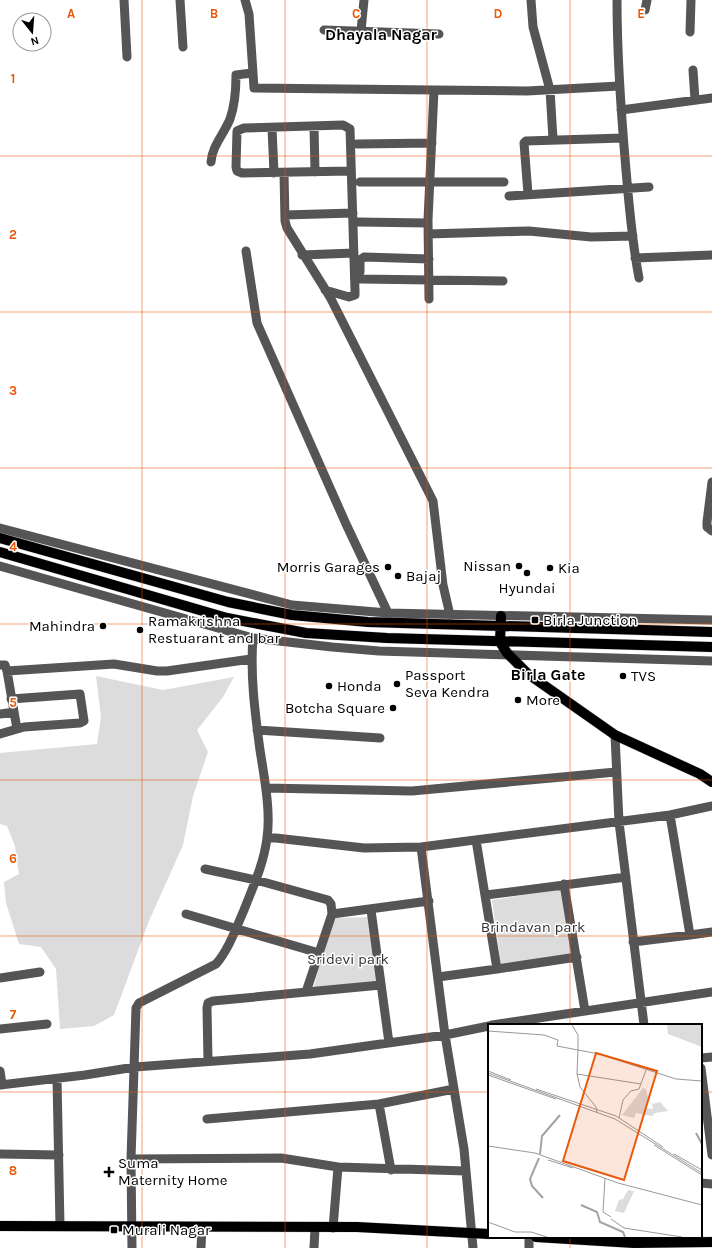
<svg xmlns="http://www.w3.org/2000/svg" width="712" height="1248" font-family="Karla,sans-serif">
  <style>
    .green { fill: #dcdcdc }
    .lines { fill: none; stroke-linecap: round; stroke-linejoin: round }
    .major-casing { stroke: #dbdbdb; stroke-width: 11 }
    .minor { stroke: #555; stroke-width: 9 }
    .major { stroke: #000; stroke-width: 10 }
    .grid { fill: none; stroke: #e8590c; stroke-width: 1; stroke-opacity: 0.55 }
    .poi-dot { fill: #000; stroke: #fff; stroke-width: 1.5 }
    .labels { text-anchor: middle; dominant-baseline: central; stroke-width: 3; stroke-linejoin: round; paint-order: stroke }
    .poi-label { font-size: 15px; fill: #000; stroke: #fff; text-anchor: start }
    .park-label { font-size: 15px; fill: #333; stroke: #fff }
    .neighbourhood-label { font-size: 16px; font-weight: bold; fill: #000; stroke: #fff }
    .inset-river { fill: none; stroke: #a3a3a3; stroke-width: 2 }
    .inset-road { fill: none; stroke: #999; stroke-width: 1 }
    .view { fill: #e8590c; fill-opacity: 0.15; stroke: #e8590c; stroke-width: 2 }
    .inset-edge { fill: none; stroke: #000; stroke-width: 2 }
    .grid-label { font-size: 13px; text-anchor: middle; font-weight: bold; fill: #e8590c; stroke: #fff; stroke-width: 3; stroke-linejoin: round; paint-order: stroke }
  </style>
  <rect width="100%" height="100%" fill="#fff"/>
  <path class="green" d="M96,676l67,14 71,-13 -11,20 -26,33 11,22 -15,44 -10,49 -34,76 -35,94 -20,11 -34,3 -4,-60 -15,-22 -22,-3 -13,-41 -2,-21 15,-8 -4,-28 -8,-20 -7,-2v-71l97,-9 4,-27z
    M564,889l10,65 -73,11 -9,-65z
    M368,917l10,65 -65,7 20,-71z"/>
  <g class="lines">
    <defs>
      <path id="major" d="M0,538l228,64 64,13 76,7 344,10
        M0,552l227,66 79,15 81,5 325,9
        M501,616l-1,26 7,11 21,21 87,61 85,39 12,8
        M0,1226l357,1 132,7
        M536,1237l98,6 78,-1"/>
    </defs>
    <use href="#major" class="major-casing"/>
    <path class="minor" d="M124,0l3,57
      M180,0l3,47
      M245,0l4,14 5,74 180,2 -6,130 1,79
      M531,0l2,27 17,63 3,49
      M617,0c0,57 4,113 9,170 3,36 6,72 13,108
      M645,10l2,-10
      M324,30l115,4
      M361,31l3,-31
      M690,32l1,-32
      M693,70l2,30
      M434,90l93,1 92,-5
      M621,110l91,-12
      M314,126l1,46
      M272,128l2,45
      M357,144l75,-1
      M211,162c1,-16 13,-28 19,-43 5,-14 6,-30 6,-44l16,-2
      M284,173l1,48 2,7 43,69 103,204 10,84 7,30
      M360,182h144
      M528,194l-4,-51 2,-2 97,-3
      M509,196l140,-9
      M285,215l68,-2
      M358,222l70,1
      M428,234l101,-3 62,6 42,-1
      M246,251l11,72 89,201 42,89
      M302,255l52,-2
      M635,258l77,-3
      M360,272v-12l4,-3 65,2
      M360,279l143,2
      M325,290l24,7 6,-2v-4l-5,-162 -7,-4 -99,3 -7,3 -1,36 1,4 5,2 109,-2
      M712,482l-5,40v5l5,4
      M0,528l292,77 96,8 324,7
      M0,566l253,72 79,9 47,4 333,10
      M0,665h5l2,6 107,-7 43,7h10l84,-12
      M7,671l10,58
      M0,714l14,-2
      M257,730l123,8
      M0,734l24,-7 56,-4 4,-2 -4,-27 -69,5
      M615,735l4,87 25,203
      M266,788l146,3 204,-19
      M267,837l97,11 57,-1 249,-32 42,-9
      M476,840l21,129 80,-12
      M421,847l24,188 19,114 9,99
      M205,869l51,11 72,20 3,4 1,10
      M564,884l21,127
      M486,895l140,-18
      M371,910l18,133
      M186,914l133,39
      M690,935l22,-3
      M633,942l57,-7 -20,-120
      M438,977l59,-8
      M0,978l40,-6
      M306,992l26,-78 97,-13
      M492,1025l220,-33
      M0,1029l47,-5
      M701,1058l11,-1
      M208,1061l-1,-53 1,-5 5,-2 168,-16
      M701,1068l11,87
      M0,1071l2,14
      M57,1079l3,147
      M0,1085l85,-10 50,-8 175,-13 135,-19 44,-9
      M379,1104l12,66
      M207,1119l172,-15 75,-15
      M0,1154l59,1
      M131,1159l150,-1 57,9 128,4
      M701,1183l11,1
      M333,1228l5,-61
      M529,1237v11
      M132,1248l-1,-89 5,-151 3,-5 77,-39c13,-15 20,-36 28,-54 9,-23 20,-47 23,-72 4,-27 -3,-62 -7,-88 -5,-37 -10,-75 -7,-112
      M201,1248l1,-21
      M314,1248l1,-20"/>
    <use href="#major" class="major"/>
  </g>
  <path class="grid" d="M142,0v1248M285,0v1248M427,0v1248M570,0v1025M0,156h712M0,312h712M0,468h712M0,624h712M0,780h712M0,936h712M0,1092h489M701,1092h11M570,1237v11"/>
  <g class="poi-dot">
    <circle cx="519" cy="566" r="4"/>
    <circle cx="388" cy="567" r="4"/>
    <circle cx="550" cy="568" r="4"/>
    <circle cx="527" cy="573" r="4"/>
    <circle cx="398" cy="576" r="4"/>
    <rect x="531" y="616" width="8" height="8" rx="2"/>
    <circle cx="103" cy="626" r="4"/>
    <circle cx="140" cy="630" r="4"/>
    <circle cx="623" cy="676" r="4"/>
    <circle cx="397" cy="684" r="4"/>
    <circle cx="329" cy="686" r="4"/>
    <circle cx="518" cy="700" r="4"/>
    <circle cx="393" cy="708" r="4"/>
    <path d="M107 1166h4v4h4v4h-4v4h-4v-4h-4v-4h4z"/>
    <rect x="110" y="1226" width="8" height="8" rx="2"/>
  </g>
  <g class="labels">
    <g class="poi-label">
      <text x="511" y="566" text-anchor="end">Nissan</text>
      <text x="380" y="567" text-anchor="end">Morris Garages</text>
      <text x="558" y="568">Kia</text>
      <text x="406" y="576">Bajaj</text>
      <text x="527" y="588" text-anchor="middle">Hyundai</text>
      <text x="543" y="620">Birla Junction</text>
      <text x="148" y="621">Ramakrishna<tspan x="148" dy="17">Restuarant and bar</tspan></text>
      <text x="95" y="626" text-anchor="end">Mahindra</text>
      <text x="405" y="675">Passport<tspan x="405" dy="17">Seva Kendra</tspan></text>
      <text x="631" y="676">TVS</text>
      <text x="337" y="686">Honda</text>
      <text x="526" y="700">More</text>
      <text x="385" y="708" text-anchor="end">Botcha Square</text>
      <text x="118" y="1163">Suma<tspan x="118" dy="17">Maternity Home</tspan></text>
      <text x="122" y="1230">Murali Nagar</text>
    </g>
    <g class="park-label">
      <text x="533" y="927">Brindavan park</text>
      <text x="348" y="959">Sridevi park</text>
    </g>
    <g class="neighbourhood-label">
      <text x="381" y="34">Dhayala Nagar</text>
      <text x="548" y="674">Birla Gate</text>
    </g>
  </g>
  <g transform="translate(488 1024)">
    <rect width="214" height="214" fill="#fff"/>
    <path d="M179,1h35v22l-34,-13zM155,64l3,1 2,8 -2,11 7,1 -1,-5 8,-2 8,9 -13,2 -3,3 -16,-3 -2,5 -12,-3zM140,166l6,1 -10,22 -9,-2 4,-11 4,-1z" fill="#dcdcdc"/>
    <path class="inset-river" d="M208,109l6,11M52,130l2,-18 18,-21M51,134l-9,21 2,7 11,12M93,181l16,7 3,10 23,10 2,5"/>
    <path class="inset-road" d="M84,1l6,10v14M0,7l56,4 14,5 -1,6 42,8 77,25 26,2M90,25l-1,25 3,13 16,20 1,6M0,47l23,9M0,49l127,46 87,54M89,50l64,10M0,51l68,24M48,65l80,27 47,31M131,94l4,-18 8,-9 8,-2 7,-19M166,121l48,30M0,122l47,7 83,30 84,22M186,130l28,16M60,136l25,8M117,154l-2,34 8,5M123,195l13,9 58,9M0,198l27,10h16l16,5"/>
    <path class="view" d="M108,29l61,18 -33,109 -61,-19z"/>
    <rect width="214" height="214" class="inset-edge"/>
  </g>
  <g class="grid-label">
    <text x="71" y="18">A</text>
    <text x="214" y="18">B</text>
    <text x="356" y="18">C</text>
    <text x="498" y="18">D</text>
    <text x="641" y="18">E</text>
    <text x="13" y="83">1</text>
    <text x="13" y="239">2</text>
    <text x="13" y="395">3</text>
    <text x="13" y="551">4</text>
    <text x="13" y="707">5</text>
    <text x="13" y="863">6</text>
    <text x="13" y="1019">7</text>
    <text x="13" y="1175">8</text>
  </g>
  <g transform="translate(32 32) rotate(163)"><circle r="19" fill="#ffffff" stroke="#999999"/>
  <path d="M0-3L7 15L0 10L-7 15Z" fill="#000000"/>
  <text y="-6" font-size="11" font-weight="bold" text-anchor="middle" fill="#000000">N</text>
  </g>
</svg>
